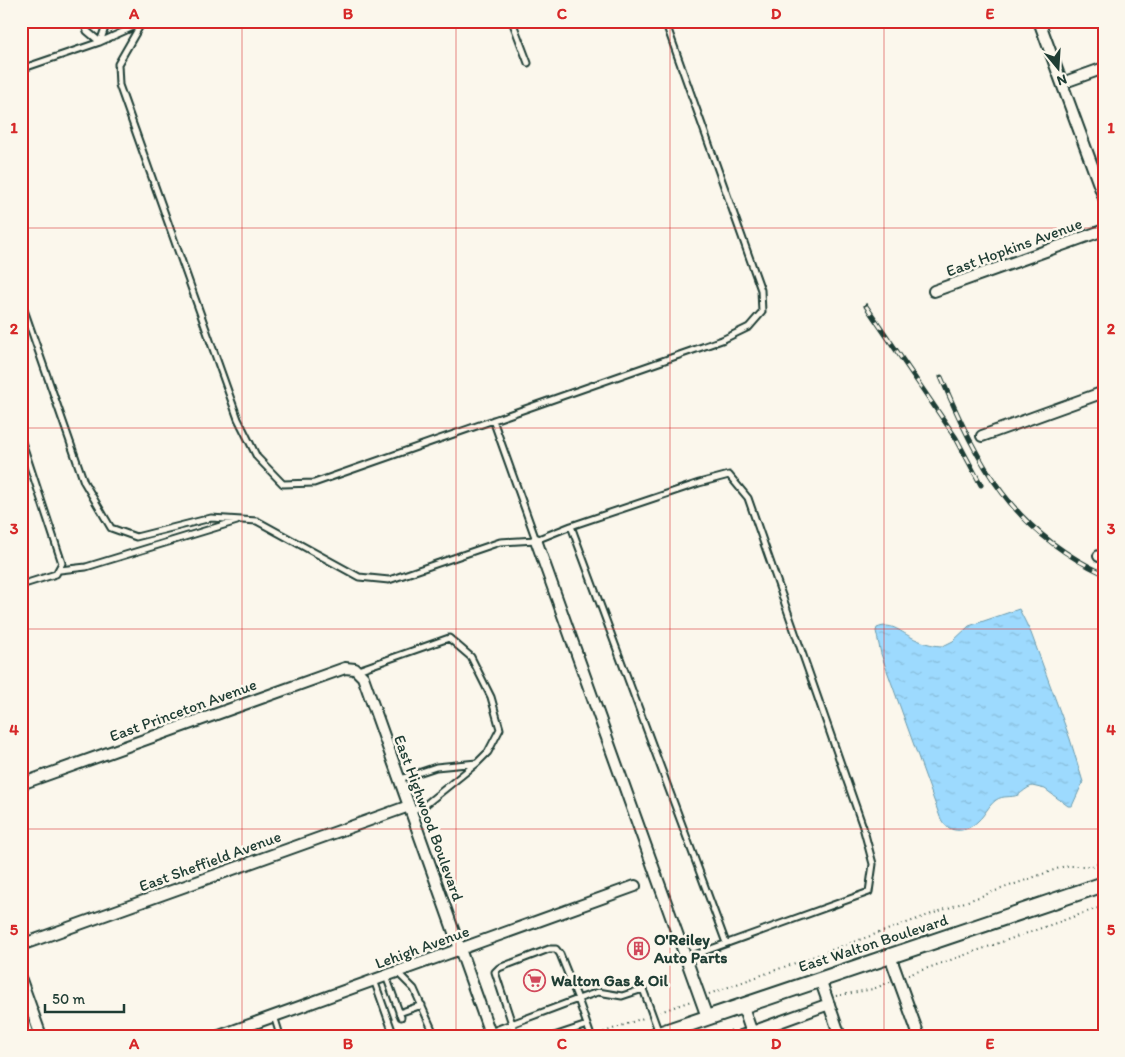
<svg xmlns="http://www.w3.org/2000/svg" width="1125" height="1057" font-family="Itim,sans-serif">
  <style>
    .water { fill: url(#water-ripples); stroke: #6b9bad }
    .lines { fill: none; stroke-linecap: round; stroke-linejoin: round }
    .service-casing { stroke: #1f3d34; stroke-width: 9 }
    .minor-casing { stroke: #1f3d34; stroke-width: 14 }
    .secondary-casing { stroke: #1f3d34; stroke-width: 18 }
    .path { stroke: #1f3d34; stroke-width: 2; stroke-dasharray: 1 4; stroke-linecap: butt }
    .service { stroke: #fbf7ec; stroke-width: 5 }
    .minor { stroke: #fbf7ec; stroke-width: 10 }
    .secondary { stroke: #fbf7ec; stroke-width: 14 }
    .rail-casing { stroke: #1f3d34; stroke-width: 5 }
    .rail { stroke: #fbf7ec; stroke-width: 3; stroke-dasharray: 9; stroke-linecap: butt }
    .grid { fill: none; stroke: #d62828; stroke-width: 1; stroke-opacity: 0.55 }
    .labels { text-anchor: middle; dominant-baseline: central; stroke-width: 5; stroke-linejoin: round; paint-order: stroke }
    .street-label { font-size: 16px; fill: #1f3d34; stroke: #fbf7ec }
    .poi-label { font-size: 16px; font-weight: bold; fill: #1f3d34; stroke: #fbf7ec; text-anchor: start }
    .neatline { fill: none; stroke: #d62828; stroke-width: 2 }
    .grid-label { font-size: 16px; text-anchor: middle; font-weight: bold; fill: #d62828 }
  </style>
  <defs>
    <pattern id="water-ripples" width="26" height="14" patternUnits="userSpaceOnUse" patternTransform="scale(1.25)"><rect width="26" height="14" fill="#9ddafe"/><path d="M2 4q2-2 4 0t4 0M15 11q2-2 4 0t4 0" fill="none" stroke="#87bcda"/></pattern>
  </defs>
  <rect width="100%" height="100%" fill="#fbf7ec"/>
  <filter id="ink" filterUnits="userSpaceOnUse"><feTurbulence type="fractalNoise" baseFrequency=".02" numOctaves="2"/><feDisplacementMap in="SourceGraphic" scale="10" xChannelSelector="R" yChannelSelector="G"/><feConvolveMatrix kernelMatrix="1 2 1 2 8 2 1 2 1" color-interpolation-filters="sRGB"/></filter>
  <g filter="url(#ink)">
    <path class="water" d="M1019,609l12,24 39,106 13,43 -11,24h-4l-23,-17 -13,-3c-6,2 -9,6 -14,9 -7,3 -15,0 -22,5 -8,6 -11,15 -18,21 -13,13 -31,13 -38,-4l-59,-163 -5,-23 1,-3c14,-6 22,3 34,9 9,5 22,9 32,9l10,-5 16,-15z"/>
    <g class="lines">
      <defs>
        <path id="service" d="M83,21l4,10 13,11 6,-17 -2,-4
          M149,21l-8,3 -23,40 1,21 119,334 19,38 26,27 31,-1 408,-143 27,-13 13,-15 -1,-22 -96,-269
          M512,21l16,42
          M21,69l79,-27 40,-18
          M21,301l63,181 27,46 25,9 75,-19 46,3 102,56 30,3 111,-38 36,-2 35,-14
          M493,420l43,120
          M21,439l41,124 -6,11 -35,11
          M60,570l26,-3 151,-46
          M358,670l91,-32 22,19 20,40 9,32 -12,23 -11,11 -52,42 -14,6
          M400,779l36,-12 41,-4
          M686,958l183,-66 4,-28 -10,-37 -115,-329 -19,-23 -30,8 -128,43 155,417
          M397,972l17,17 21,47
          M386,976l15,41
          M374,980l20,56
          M399,1013l23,-8
          M274,1016l5,16 -1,4
          M490,1032l88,-33 13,37
          M516,1036l-21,-64 4,-4 50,-19h7l4,5 18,45 20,-7 24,4 21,-7 16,44
          M554,1036l33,-11"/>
        <path id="minor" d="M1039,21l65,177
          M1062,83l42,-15
          M934,291l170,-61
          M982,436l122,-44
          M536,540l171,477
          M1099,556l5,-2
          M21,784l324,-116 10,1 8,8 128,359
          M21,945l388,-139
          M890,956l29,80
          M820,979l20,57
          M21,980l20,56
          M742,1004l11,32
          M219,1036l416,-150
          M741,1036l88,-32"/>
        <path id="secondary" d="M653,1036l451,-152"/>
      </defs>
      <use href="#service" class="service-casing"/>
      <use href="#minor" class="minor-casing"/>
      <use href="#secondary" class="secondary-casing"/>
      <path class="path" d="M908,975l196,-69
        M709,994l356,-128h26l13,-4
        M836,996l37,-7 17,-7
        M660,1012l31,-11
        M599,1034l47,-17
        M716,1036l16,-6"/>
      <use href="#service" class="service"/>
      <use href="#minor" class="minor"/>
      <use href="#secondary" class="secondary"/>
      <defs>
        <path id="rail" d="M866,306l90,132 25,47
          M941,377c38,89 71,154 163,197"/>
      </defs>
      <use href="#rail" class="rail-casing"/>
      <use href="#rail" class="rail"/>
    </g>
  </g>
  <path class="grid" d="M242,21v1015M456,21v1015M670,21v1015M884,21v1015M21,228h1083M21,428h1083M21,629h1083M21,829h1083"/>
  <defs>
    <symbol id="building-ring" viewBox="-11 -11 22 22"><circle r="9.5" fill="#fbf7ec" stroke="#d1495b" stroke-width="1.5"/><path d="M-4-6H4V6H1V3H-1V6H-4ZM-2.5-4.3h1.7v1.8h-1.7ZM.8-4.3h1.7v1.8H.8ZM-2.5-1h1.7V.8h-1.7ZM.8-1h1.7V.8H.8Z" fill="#d1495b"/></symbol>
    <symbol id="supermarket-ring" viewBox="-11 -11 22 22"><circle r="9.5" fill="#fbf7ec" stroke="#d1495b" stroke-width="1.5"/><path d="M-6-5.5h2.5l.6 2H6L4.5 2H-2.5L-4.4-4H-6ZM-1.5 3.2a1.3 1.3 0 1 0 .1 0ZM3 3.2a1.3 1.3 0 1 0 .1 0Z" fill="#d1495b"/></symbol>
  </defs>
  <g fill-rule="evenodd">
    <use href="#building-ring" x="626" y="936" width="25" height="25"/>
    <use href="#supermarket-ring" x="522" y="968" width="25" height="25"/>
  </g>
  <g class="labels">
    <g class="street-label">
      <text transform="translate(1014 247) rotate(-20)">East Hopkins Avenue</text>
      <text transform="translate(183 710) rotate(-20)">East Princeton Avenue</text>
      <text transform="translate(429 818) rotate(70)">East Highwood Boulevard</text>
      <text transform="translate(210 861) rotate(-20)">East Sheffield Avenue</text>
      <text transform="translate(873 943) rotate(-18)">East Walton Boulevard</text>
      <text transform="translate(422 947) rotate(-20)">Lehigh Avenue</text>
    </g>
    <g class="poi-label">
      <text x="654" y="939">O'Reiley<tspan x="654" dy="18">Auto Parts</tspan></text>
      <text x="551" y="980">Walton Gas &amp; Oil</text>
    </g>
  </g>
  <rect width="1125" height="1057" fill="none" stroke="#fbf7ec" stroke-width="55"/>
  <g transform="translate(1058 68) rotate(162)" stroke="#fbf7ec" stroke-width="4" paint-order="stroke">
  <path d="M0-4L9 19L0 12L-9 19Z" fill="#1f3d34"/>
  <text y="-8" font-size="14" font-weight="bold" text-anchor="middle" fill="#1f3d34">N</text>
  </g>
  <path d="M45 1004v8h79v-8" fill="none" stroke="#1f3d34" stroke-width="2.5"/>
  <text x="52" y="1004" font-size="15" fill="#1f3d34" stroke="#fbf7ec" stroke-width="4" paint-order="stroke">50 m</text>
  <rect x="28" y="28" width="1070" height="1002" class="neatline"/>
  <g class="grid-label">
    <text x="134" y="19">A</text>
    <text x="348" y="19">B</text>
    <text x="562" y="19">C</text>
    <text x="776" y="19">D</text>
    <text x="990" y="19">E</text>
    <text x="14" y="133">1</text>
    <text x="1111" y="133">1</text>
    <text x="14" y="334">2</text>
    <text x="1111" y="334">2</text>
    <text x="14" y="534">3</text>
    <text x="1111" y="534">3</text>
    <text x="14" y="735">4</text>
    <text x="1111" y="735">4</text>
    <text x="14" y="935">5</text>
    <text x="1111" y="935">5</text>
    <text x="134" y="1049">A</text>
    <text x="348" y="1049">B</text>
    <text x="562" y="1049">C</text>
    <text x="776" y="1049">D</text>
    <text x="990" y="1049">E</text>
  </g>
</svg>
